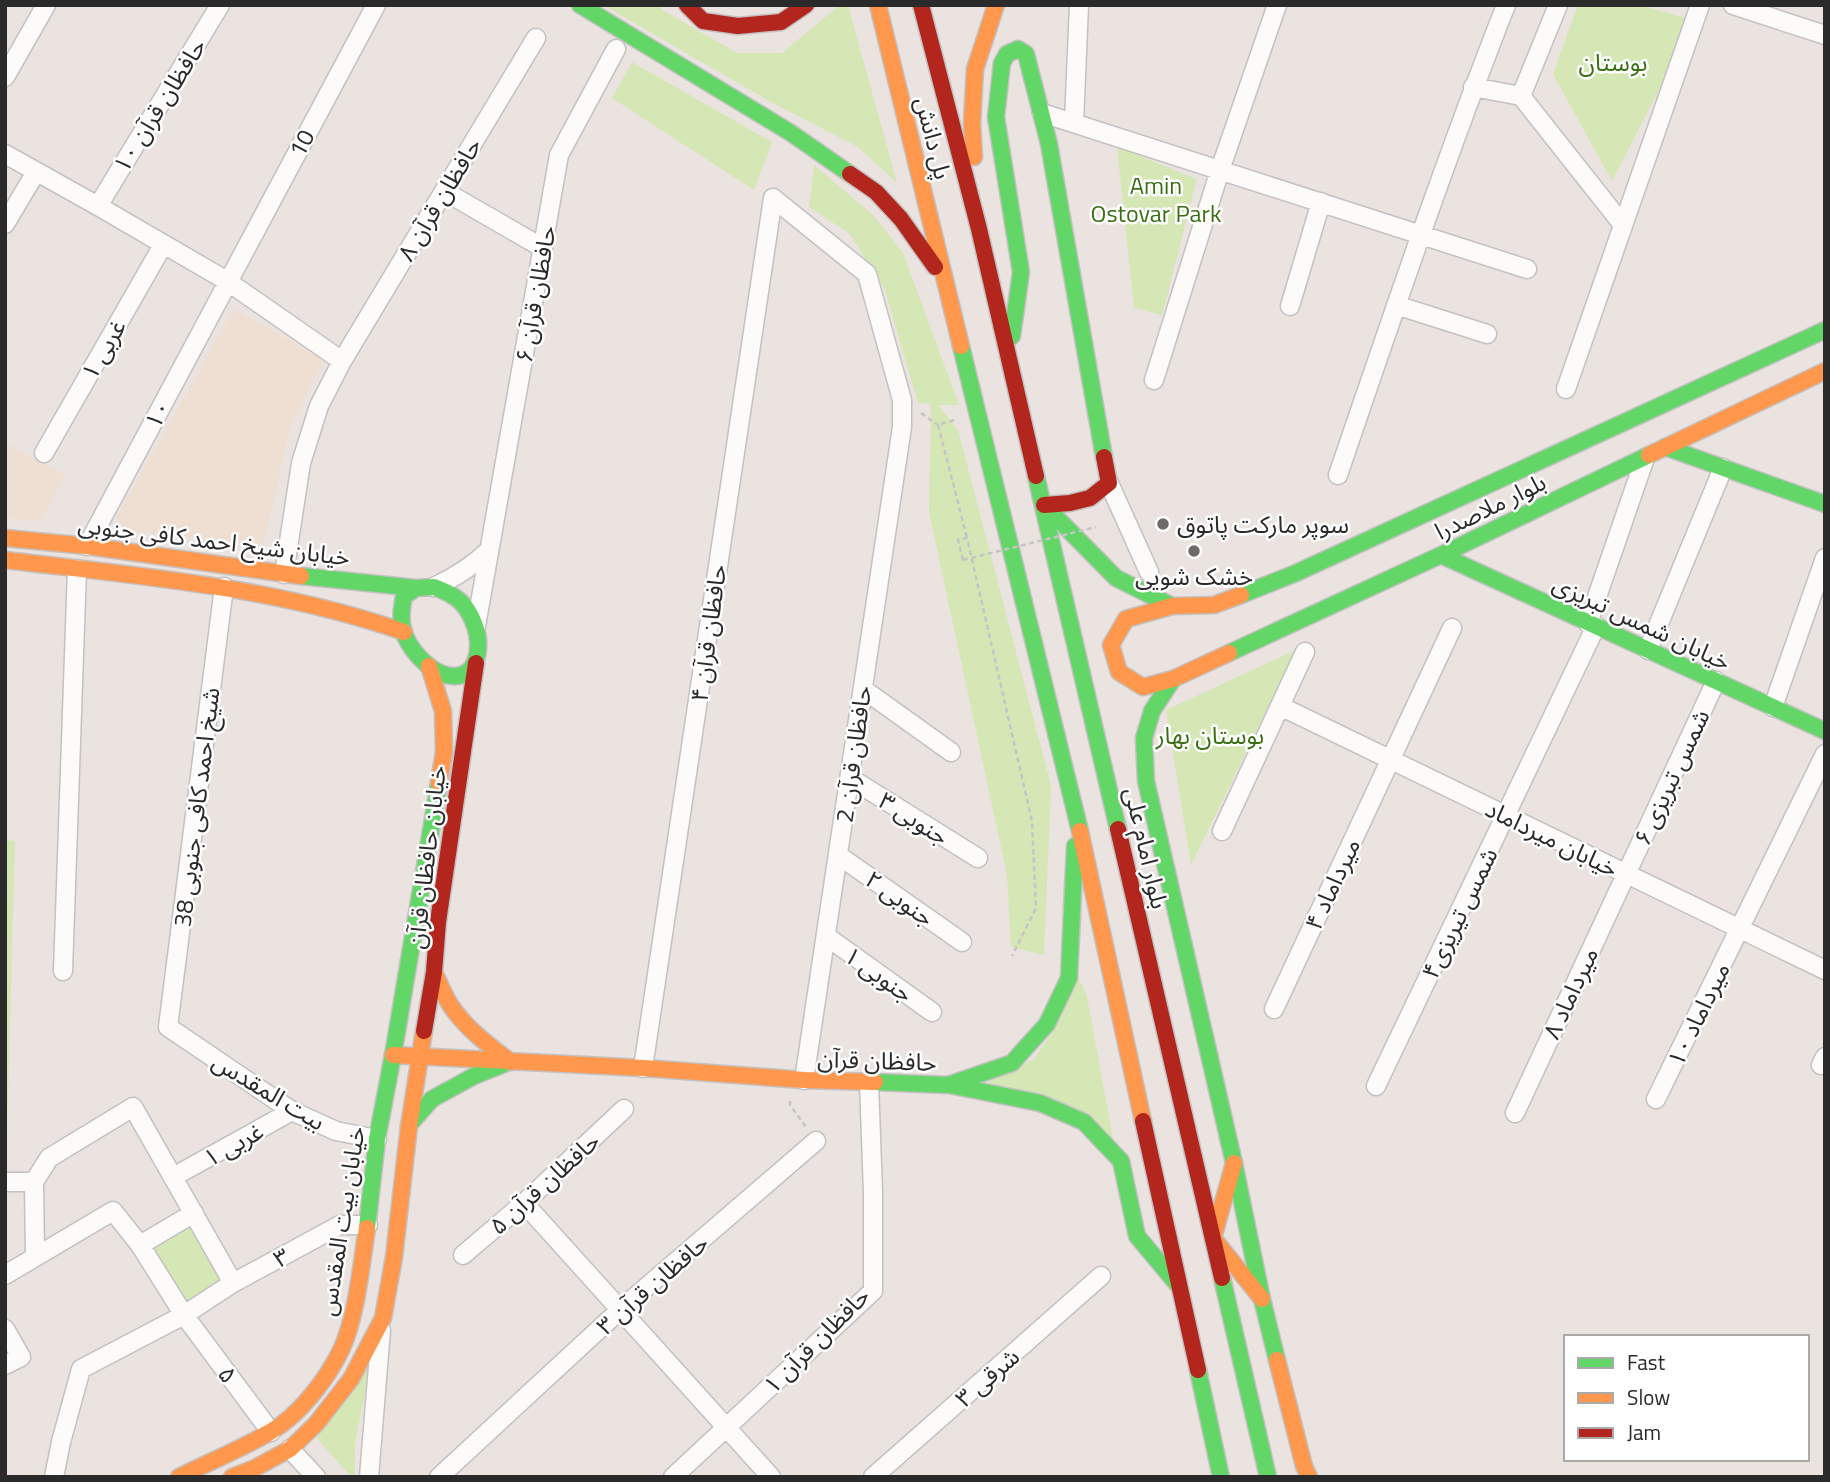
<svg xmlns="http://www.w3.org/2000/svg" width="1830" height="1482" font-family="'Titillium Web','Noto Sans Arabic',sans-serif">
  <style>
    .education { fill: #eedfd2 }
    .green { fill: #d4e7b5 }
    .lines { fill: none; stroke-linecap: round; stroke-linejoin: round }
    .street-casing { stroke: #c3c1c1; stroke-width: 21 }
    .fast-casing { stroke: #c3c1c1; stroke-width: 19 }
    .slow-casing { stroke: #c3c1c1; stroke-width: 19 }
    .jam-casing { stroke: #c3c1c1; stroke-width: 19 }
    .path { stroke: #c6c5c5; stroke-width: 2.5; stroke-dasharray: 5 3.5; stroke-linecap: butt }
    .street { stroke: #fcfbfa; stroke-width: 18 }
    .fast { stroke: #63d668; stroke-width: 16 }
    .slow { stroke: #ff974d; stroke-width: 16 }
    .jam { stroke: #b3261e; stroke-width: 16 }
    .path-bridge { stroke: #c6c5c5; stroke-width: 2.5; stroke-dasharray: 5 3.5; stroke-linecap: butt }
    .poi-dot { fill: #6d6b69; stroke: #fff; stroke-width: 2.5 }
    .labels { text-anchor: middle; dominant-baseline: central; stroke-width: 5; stroke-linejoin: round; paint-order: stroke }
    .park-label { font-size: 24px; fill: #396f13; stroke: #fff }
    .street-label { font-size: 24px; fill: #2a2a2a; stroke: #fff }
    .poi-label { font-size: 24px; fill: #2a2a2a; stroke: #fff; text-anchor: start }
  </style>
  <rect width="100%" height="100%" fill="#eae3df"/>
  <path class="education" d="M234,309l90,51 -34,68 -27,117 -141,-15 -5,-13z
    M5,443l61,33 -26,45 -35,-3z"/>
  <path class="green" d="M603,5h57l2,5 75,43h45l58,-48h8l49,178 -39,-36 -89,-46z
    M1578,5h59l58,15 -83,161 -59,-107z
    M632,62l140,80 -18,48 -142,-92z
    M1117,147l80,32 -35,136 -28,-7z
    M814,165l61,52 28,36 56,152h-21l20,25 93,356 -7,169 -33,-8 -4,-72 -78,-363 2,-108 -13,-1 -33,-113 -36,-57 -40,-26z
    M1296,650l-105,215 -25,-155z
    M5,840l10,1 -9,331h-1z
    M1077,974l10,23 27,147 -131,-59 51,-26 26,-38z
    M195,1223l33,56 -46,27 -32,-57z
    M372,1359l-17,84v34h-4l-34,-39z"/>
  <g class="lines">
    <defs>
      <path id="street" d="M1733,5l92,30
        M5,77l41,-72
        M1473,87l48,9 102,129
        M1521,96l37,-91
        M1042,113l485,156
        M1074,123l5,-118
        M5,154l93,52 129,75 115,80 -23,45 -18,57 -17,111
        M444,191l99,57
        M773,198l94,76 35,126v27l-98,653
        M98,206l122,-201
        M5,224l31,-52
        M1396,305l91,29
        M1290,306l31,-104
        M342,361l194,-323
        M1154,380l66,-210 57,-165
        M1566,389l134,-384
        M44,453l119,-208
        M1338,475c54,-158 107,-315 168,-470
        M1109,483l40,89
        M87,546l289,-541
        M224,587l-56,440 124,84 44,20 41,8
        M434,587c21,-10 38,-20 55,-37
        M1588,623l57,-165
        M476,626l83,-471 57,-106
        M1648,650l75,-182
        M863,689l88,63
        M1280,706l545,264
        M1773,707l52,-149
        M850,778l128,80
        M1222,831l83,-179
        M838,855l124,87
        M826,936l106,76
        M63,971l14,-402
        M1274,1009l178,-381
        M1821,1065l4,-8
        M643,1068l130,-870
        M1376,1086l220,-460
        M1656,1099l169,-345
        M1515,1113l201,-432
        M173,1177l119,-66
        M5,1182h29l15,-24 84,-51 100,176
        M34,1182l1,75
        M524,1203l247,274
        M194,1213l-54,32 44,70 87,117
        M463,1255l61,-52 100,-94
        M5,1275l108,-64 27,34
        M5,1329l16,28 -16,8
        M290,1449l26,28
        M54,1477l7,-35 20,-73 103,-54 49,-32 107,-58h28
        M369,1477l12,-147
        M439,1477l182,-168 195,-168
        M673,1477l200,-186v-99l-4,-109
        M873,1477l228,-201"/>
      <path id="fast" d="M580,5l211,128 59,41
        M1012,336l9,-64 -25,-155 6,-54 5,-9 11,-5 8,5 23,90 55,313
        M961,346l119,485
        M1665,447l160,57
        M1036,476l82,353
        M1044,505l72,73 56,28
        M1441,555l384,176
        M301,576l115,12
        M434,587c22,8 33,16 41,39 8,22 2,57 -29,49 -19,-5 -39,-28 -43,-46 -3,-11 -1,-22 1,-33l12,-8z
        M1241,595l55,-22 529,-243
        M1229,653l212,-98 208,-100
        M1173,679l-21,32 -8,27 2,43 88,382 28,136 15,61
        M875,1082l73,3 64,-22 35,-39 22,-46 6,-132
        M949,1085l91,18 44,19 37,39 16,75 41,49
        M409,1125l23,-26 42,-23 30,-12
        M367,1228l10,-89 16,-84 46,-272
        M1222,1278l46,199
        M1198,1370l23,107"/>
      <path id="slow" d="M878,5l83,341
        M974,157l-2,-34 3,-54 21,-64
        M1649,455l176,-84
        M5,538l82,8 214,30
        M5,560c134,16 271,27 399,72
        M1229,653l-56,26 -30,8 -24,-15 -8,-27 15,-26 46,-13 42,-1 27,-10
        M429,666l14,45 1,41 -5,31
        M1080,831l63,290
        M434,972c5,10 9,21 15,31 15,24 39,42 62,59
        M393,1055l250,13 161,12 71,2
        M1234,1163l-21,75 49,61
        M1277,1360l27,106 5,11
        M179,1477c30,-15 62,-28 91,-45 29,-16 58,-54 72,-84 15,-34 19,-82 25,-120
        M232,1477l23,-9 35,-19 26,-25 35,-45 32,-61 11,-61 15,-131 15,-95"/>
      <path id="jam" d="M687,5l16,16 35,5 43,-4 25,-17
        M921,5l58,224 57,247
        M850,174l26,18 25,27 34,48
        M1044,505l26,-2 20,-5 19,-15 -5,-26
        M1118,829l104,449
        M424,1031l10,-59 4,-50 38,-259
        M1143,1121l55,249"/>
    </defs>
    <use href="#street" class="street-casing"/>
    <use href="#fast" class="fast-casing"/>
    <use href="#slow" class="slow-casing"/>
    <use href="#jam" class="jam-casing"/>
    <path class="path" d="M921,413l17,12
      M954,420l-16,5 29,113
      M963,560l-5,-20 9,-2 65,283 4,87 -24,48
      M790,1101v4l16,22"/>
    <use href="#street" class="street"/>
    <use href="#fast" class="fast"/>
    <use href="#slow" class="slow"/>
    <use href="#jam" class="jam"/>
    <path class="path-bridge" d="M963,560l133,-33"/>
  </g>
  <g class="poi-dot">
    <circle cx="1163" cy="524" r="7"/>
    <circle cx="1194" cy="551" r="7"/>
  </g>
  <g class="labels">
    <g class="park-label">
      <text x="1613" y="62">بوستان</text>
      <text x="1156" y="185">Amin<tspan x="1156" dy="28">Ostovar Park</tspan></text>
      <text x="1210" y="735">بوستان بهار</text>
    </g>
    <g class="street-label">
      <text transform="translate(159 105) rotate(-58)">حافظان قرآن ۱۰</text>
      <text transform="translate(934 138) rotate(76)">پل دانش</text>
      <text transform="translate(301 143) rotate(-62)">10</text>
      <text transform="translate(439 199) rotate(-59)">حافظان قرآن ۸</text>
      <text transform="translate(535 294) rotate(-80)">حافظان قرآن ۶</text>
      <text transform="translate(103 349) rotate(-60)">۱ غربی</text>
      <text transform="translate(157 414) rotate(-62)">۱۰</text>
      <text transform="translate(1490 506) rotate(-26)">بلوار ملاصدرا</text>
      <text transform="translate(214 540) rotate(7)">خیابان شیخ احمد کافی جنوبی</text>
      <text transform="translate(1642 622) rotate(25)">خیابان شمس تبریزی</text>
      <text transform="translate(708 633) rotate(-82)">حافظان قرآن ۴</text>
      <text transform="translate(853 754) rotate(-82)">حافظان قرآن 2</text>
      <text transform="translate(1671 777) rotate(-65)">شمس تبریزی ۶</text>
      <text transform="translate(196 807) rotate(-83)">شیخ احمد کافی جنوبی 38</text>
      <text transform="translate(914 818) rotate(32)">جنوبی ۳</text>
      <text transform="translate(1552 838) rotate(26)">خیابان میرداماد</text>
      <text transform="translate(1147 848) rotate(77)">بلوار امام علی</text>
      <text transform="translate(426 857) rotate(-83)">خیابان حافظان قرآن</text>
      <text transform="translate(1332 884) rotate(-65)">میرداماد ۴</text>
      <text transform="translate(900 898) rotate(35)">جنوبی ۲</text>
      <text transform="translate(1459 913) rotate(-64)">شمس تیریزی۴</text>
      <text transform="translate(879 974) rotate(35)">جنوبی ۱</text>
      <text transform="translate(1570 993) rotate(-65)">میرداماد ۸</text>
      <text transform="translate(1698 1014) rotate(-64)">میرداماد ۱۰</text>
      <text transform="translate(877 1060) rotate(2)">حافظان قرآن</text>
      <text transform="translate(269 1091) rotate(31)">بیت المقدس</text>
      <text transform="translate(233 1144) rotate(-29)">۱ غربی</text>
      <text transform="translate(544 1183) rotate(-42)">حافظان قرآن ۵</text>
      <text transform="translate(341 1221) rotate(-81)">خیابان بیت المقدس</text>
      <text transform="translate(281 1257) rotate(-28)">۳</text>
      <text transform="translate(652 1284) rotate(-41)">حافظان قرآن ۳</text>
      <text transform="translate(816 1340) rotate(-45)">حافظان قرآن ۱</text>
      <text transform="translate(228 1374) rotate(53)">۵</text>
      <text transform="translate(987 1377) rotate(-41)">۳ شرقی</text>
    </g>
    <g class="poi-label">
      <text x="1177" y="524">سوپر مارکت پاتوق</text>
      <text x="1194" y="576" text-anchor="middle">خشک شویی</text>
    </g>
  </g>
  <rect width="1830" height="1482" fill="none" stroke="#2a2a2a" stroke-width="14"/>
  <rect x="1564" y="1335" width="245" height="126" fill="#ffffff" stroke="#aaaaaa" stroke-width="2"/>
  <rect x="1578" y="1358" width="35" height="10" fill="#63d668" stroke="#aaaaaa" stroke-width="2"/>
  <text x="1627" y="1370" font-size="21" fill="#2a2a2a">Fast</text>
  <rect x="1578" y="1393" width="35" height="10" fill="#ff974d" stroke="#aaaaaa" stroke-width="2"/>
  <text x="1627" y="1405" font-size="21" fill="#2a2a2a">Slow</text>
  <rect x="1578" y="1428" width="35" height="10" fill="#b3261e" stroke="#aaaaaa" stroke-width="2"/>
  <text x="1627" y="1440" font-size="21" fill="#2a2a2a">Jam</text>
</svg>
